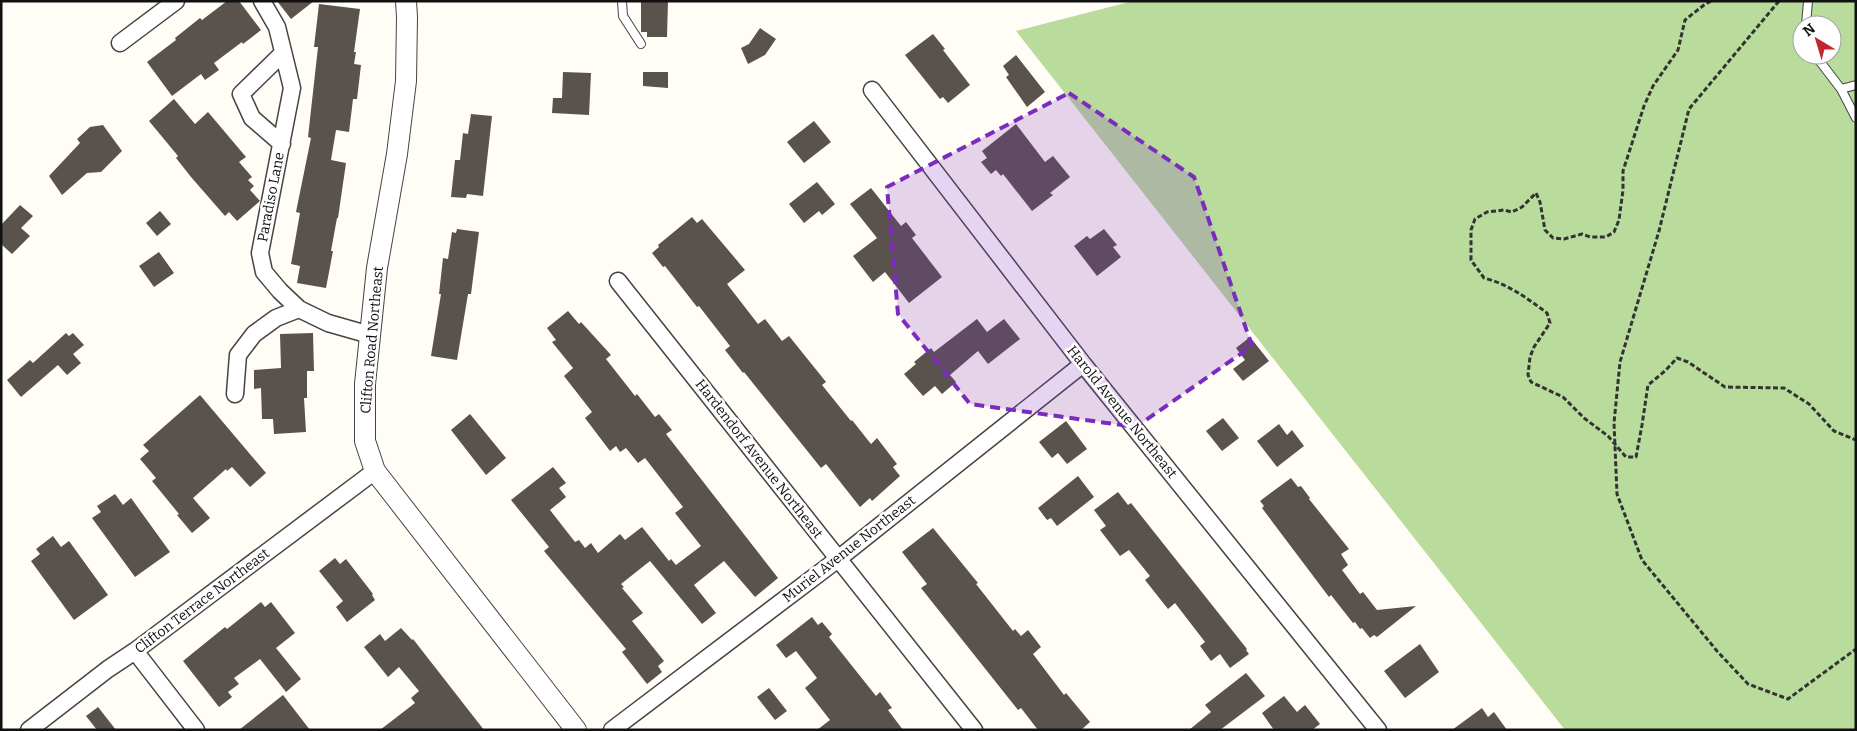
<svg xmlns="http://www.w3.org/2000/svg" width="1857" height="731" font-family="Bitter,serif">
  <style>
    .forest { fill: #b9dc9c; fill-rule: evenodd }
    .building { fill: #5a524d }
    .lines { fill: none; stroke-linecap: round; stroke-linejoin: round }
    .service-casing { stroke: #444; stroke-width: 10 }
    .minor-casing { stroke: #444; stroke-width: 19 }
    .tertiary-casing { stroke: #444; stroke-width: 22 }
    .path { stroke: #333; stroke-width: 3; stroke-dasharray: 5 2.5; stroke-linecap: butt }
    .service { stroke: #fff; stroke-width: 8 }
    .minor { stroke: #fff; stroke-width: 16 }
    .tertiary { stroke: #fff; stroke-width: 20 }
    .marked { fill: #7b2cbf; fill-opacity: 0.2; stroke: #7b2cbf; stroke-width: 4; stroke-dasharray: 10 6; stroke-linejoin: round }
    .labels { text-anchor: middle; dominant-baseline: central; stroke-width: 5; stroke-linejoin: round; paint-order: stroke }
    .street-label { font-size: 14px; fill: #111; stroke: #fff }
  </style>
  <rect width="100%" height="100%" fill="#fffdf5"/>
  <path class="forest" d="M1133,1h723v729h-291l-549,-699zM1802,25h30v30h-30z"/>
  <path class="building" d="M227,1h12l22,29 -18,14 -1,-2 -28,21 5,7 -14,10 -4,-6 -29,22 -25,-34 29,-22 -1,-2 25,-20 2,2z
    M277,1h37l-23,18z
    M641,1h27l-1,36h-20v-5h-6z
    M319,4l41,5 -6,43h2l-2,12 7,1 -4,34h-4l-4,33 -13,-2 -5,30 15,3 -8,55h-1l-6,33h2l-7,37 -29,-5 3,-17 -9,-2 9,-51 -4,-1 15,-74 -3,-1 10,-90h-4z
    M760,28l16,11 -11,16 -17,9 -7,-16 8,-4z
    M933,34l12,15 -2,1 27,35 -22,18 -5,-6 -3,2 -35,-44z
    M1016,55l29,37 -18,15 -21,-30 3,-2 -6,-9z
    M563,72l28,1 -2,42 -37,-2 1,-15h9z
    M643,72h25v16l-25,-2z
    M174,99l21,25 13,-12 38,45 -7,5 13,15 -4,3 6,6 -4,4 10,11 -23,20 -8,-9 -4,4 -34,-39 -15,-19 2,-2 -29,-35z
    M471,114l21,2 -9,80 -16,-2 -1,4 -15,-1 4,-37h5l3,-27 5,1z
    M814,121l17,21 -27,21 -17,-21z
    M1016,124l29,38 8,-6 17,21 -20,16 3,2 -21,16 -29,-37 -2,2 -5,-6 -5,4 -10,-12 6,-4 -5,-7z
    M103,125l19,26 -21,21 -14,1 -25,22 -13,-19 31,-33 -3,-4 13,-12z
    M817,182l18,22 -13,11 -3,-4 -15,12 -15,-19z
    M871,188l30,38 5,-4 10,13 -4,3 30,39 -33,26 -24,-31 -12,10 -20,-26 24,-18 -27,-34z
    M20,205l13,11 -12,12 9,8 -18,18 -11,-10v-19z
    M160,211l11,13 -14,12 -11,-13z
    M692,217l5,6 5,-4 43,51 -18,14 31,40 7,-5 17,22 7,-5 37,46 -4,3 29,36 1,-1 19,24 6,-6 20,26 -4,3 7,9 -28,25 -2,-3 -10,9 -34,-43 -5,4 -77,-96 -1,1 -18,-23 5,-4 -31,-40 -2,1 -32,-41 -2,1 -11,-14 7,-6 -1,-2z
    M457,229l22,3 -8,62h-3l-11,66 -26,-4 10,-62h-2l4,-36 5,1 4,-27 4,1z
    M1104,229l13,16 -4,2 8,10 -24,19 -23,-30 13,-10 3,3z
    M159,252l15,21 -20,14 -15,-21z
    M568,311l11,13 2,-2 30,33 -5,4 29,37 2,-2 18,23 4,-3 13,16 -6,4 112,144 -23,19 -31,-36 -30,24 22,28 -14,11 -52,-63 -29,23 3,3 -2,1 21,25 -11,8 32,40 -6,5 4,6 -15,12 -25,-32 4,-3 -82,-98 5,-4 -38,-47 42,-33 13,16 -7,5 7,9 -16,13 25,32 4,-2 6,8 6,-5 7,10 22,-19 5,6 17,-13 27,34 2,-2 5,6 25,-19 -26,-33 8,-6 -38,-49 -7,5 -12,-15 -6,4 -4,-6 -6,5 -25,-33 7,-6 -28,-36 9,-8 -21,-26 4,-2 -9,-12z
    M977,319l10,13 17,-13 16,20 -32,25 -10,-13 -28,24 6,7 -14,12 -7,-8 -12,10 -19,-22 12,-10 -2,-2 17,-14 3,4z
    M66,333l3,3 4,-3 11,12 -11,9 8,9 -14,12 -9,-10 -37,32 -14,-17 23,-20 3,3z
    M313,333l1,38h-7v27h-3l2,34 -32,2 -1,-15h-11l-1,-31 -7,1v-19l27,-2 -1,-34z
    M1250,337l19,24 -26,20 -10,-12 12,-9 -9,-12z
    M200,395l66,78 -16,14 -18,-20 -5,4 -1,-2 -33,29 17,20 -18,15 -15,-18 2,-1 -27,-33 4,-3 -16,-19 9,-8 -6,-6z
    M470,414l36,44 -20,17 -35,-45z
    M1223,418l16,20 -17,13 -16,-20z
    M1066,421l21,28 -20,15 -9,-11 -6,5 -13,-16z
    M1279,424l8,11 5,-5 12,16 -27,21 -20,-26z
    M1078,476l16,21 -37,29 -6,-8 -4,2 -9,-12z
    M1291,478l7,9 3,-1 9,12 -1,1 40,50 -8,5 7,11 -6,5 18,24 3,-2 14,18 39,-4 -39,31 -3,-2 -4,3 -8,-10 -2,1 -5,-7 -2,1 -22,-28 -2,2 -67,-89 2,-2 -4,-5z
    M1118,492l10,13 3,-2 116,146 -1,1 3,4 -19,14 -10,-14 -9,7 -11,-15 5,-4 -30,-39 -7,6 -23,-29 5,-4 -21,-26 -9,6 -20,-26 6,-4 -12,-16z
    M115,494l8,11 8,-7 39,54 -35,25 -43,-59 9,-6 -4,-6z
    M933,528l45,55 -2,1 37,47 2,-2 6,7 7,-6 13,17 -8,7 31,41 2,-2 24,29 -9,8h-43l-17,-22 -3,2 -97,-122 6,-4 -25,-32z
    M53,536l8,11 8,-6 39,54 -34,25 -43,-59 9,-7 -4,-5z
    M335,558l5,6 6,-5 27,35 -1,1 3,5 -28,22 -11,-15 7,-6 -24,-30z
    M261,602l4,5 6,-5 24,31 -19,15 25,31 -15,13 -26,-33 -26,19 5,6 -11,8 4,5 -13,10 -36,-46 42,-34 2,2z
    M812,617l6,8 4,-3 10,12 -3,3 47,59 4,-4 12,16 -4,2 15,20h-86l13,-10 -25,-32 12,-10 -21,-27 -10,7 -10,-13z
    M401,628l11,12 1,-1 71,91h-104l35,-27 -4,-5 8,-7 -20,-24 -11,10 -24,-30 16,-13 5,7z
    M1420,644l19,28 -34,26 -21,-27z
    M1246,673l19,23 -45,34h-31l22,-18 -6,-7z
    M769,688l18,23 -12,9 -18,-23z
    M283,695l27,35h-71z
    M1284,696l13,16 8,-7 15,19 -8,6h-38l-12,-17z
    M98,707l18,23h-19l-11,-14z
    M1482,708l6,9 6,-5 13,18h-55z"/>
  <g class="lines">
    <defs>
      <path id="service" d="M622,1l1,15 18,28
        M1806,25l2,-24
        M1815,55l26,34 15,29
        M1841,89l15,-4"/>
      <path id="minor" d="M262,1l15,26 15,61 -32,165 4,19 16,19 19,18 29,14 42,12
        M120,43l56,-42
        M872,90l211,274 295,366
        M282,144l-30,-26 -11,-24 42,-41
        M618,281l356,449
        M235,394l3,-39 16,-21 22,-16 23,-9
        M135,651l61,79
        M29,730l79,-61 27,-18 240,-180
        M612,730l226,-171 245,-195"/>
      <path id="tertiary" d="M406,1l1,16 -1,64 -9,73 -20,114 -12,116v57l10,30 201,259"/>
    </defs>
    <use href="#service" class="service-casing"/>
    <use href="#minor" class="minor-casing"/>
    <use href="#tertiary" class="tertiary-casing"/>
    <path class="path" d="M1711,1l-7,4 -19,15 -7,30 -25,36 -9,20 -21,65v19l-4,30 -5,12 -8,5h-16l-8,-3 -18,5 -11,-1 -8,-8 -5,-28 -4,-9 -14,14 -10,5 -8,-2 -17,2 -12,7 -4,11v30l13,18c24,6 43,20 63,35l3,10 -16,24 -4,10 -2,18 3,7 32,15 21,21 24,18 18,21h10l6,-32 6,-40 17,-14 12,-13 11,4 37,25 59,1 25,16 25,27 22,9
      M1779,1l-90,108 -30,122 -39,131 -6,61 3,71 25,66 75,91 31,33 40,15 68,-50"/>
    <use href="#service" class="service"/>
    <use href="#minor" class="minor"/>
    <use href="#tertiary" class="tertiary"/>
  </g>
  <path class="marked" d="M1069,93l125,84 58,169 -116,81 -166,-23 -72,-90 -11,-127z"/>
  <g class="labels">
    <g class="street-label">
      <text transform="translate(271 197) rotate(-79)">Paradiso Lane</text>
      <text transform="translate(372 340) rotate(-85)">Clifton Road Northeast</text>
      <text transform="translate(1122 412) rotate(51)">Harold Avenue Northeast</text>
      <text transform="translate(759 459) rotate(52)">Hardendorf Avenue Northeast</text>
      <text transform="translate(849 549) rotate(-38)">Muriel Avenue Northeast</text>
      <text transform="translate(202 601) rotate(-37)">Clifton Terrace Northeast</text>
    </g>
  </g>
  <rect width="1857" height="731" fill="none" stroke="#111111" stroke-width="5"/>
  <g transform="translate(1817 40) rotate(322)"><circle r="24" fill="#ffffff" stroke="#a0a0a0"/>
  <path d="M0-4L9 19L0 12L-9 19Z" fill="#c4262e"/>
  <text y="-8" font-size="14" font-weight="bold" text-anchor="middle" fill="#111111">N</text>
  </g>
</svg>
